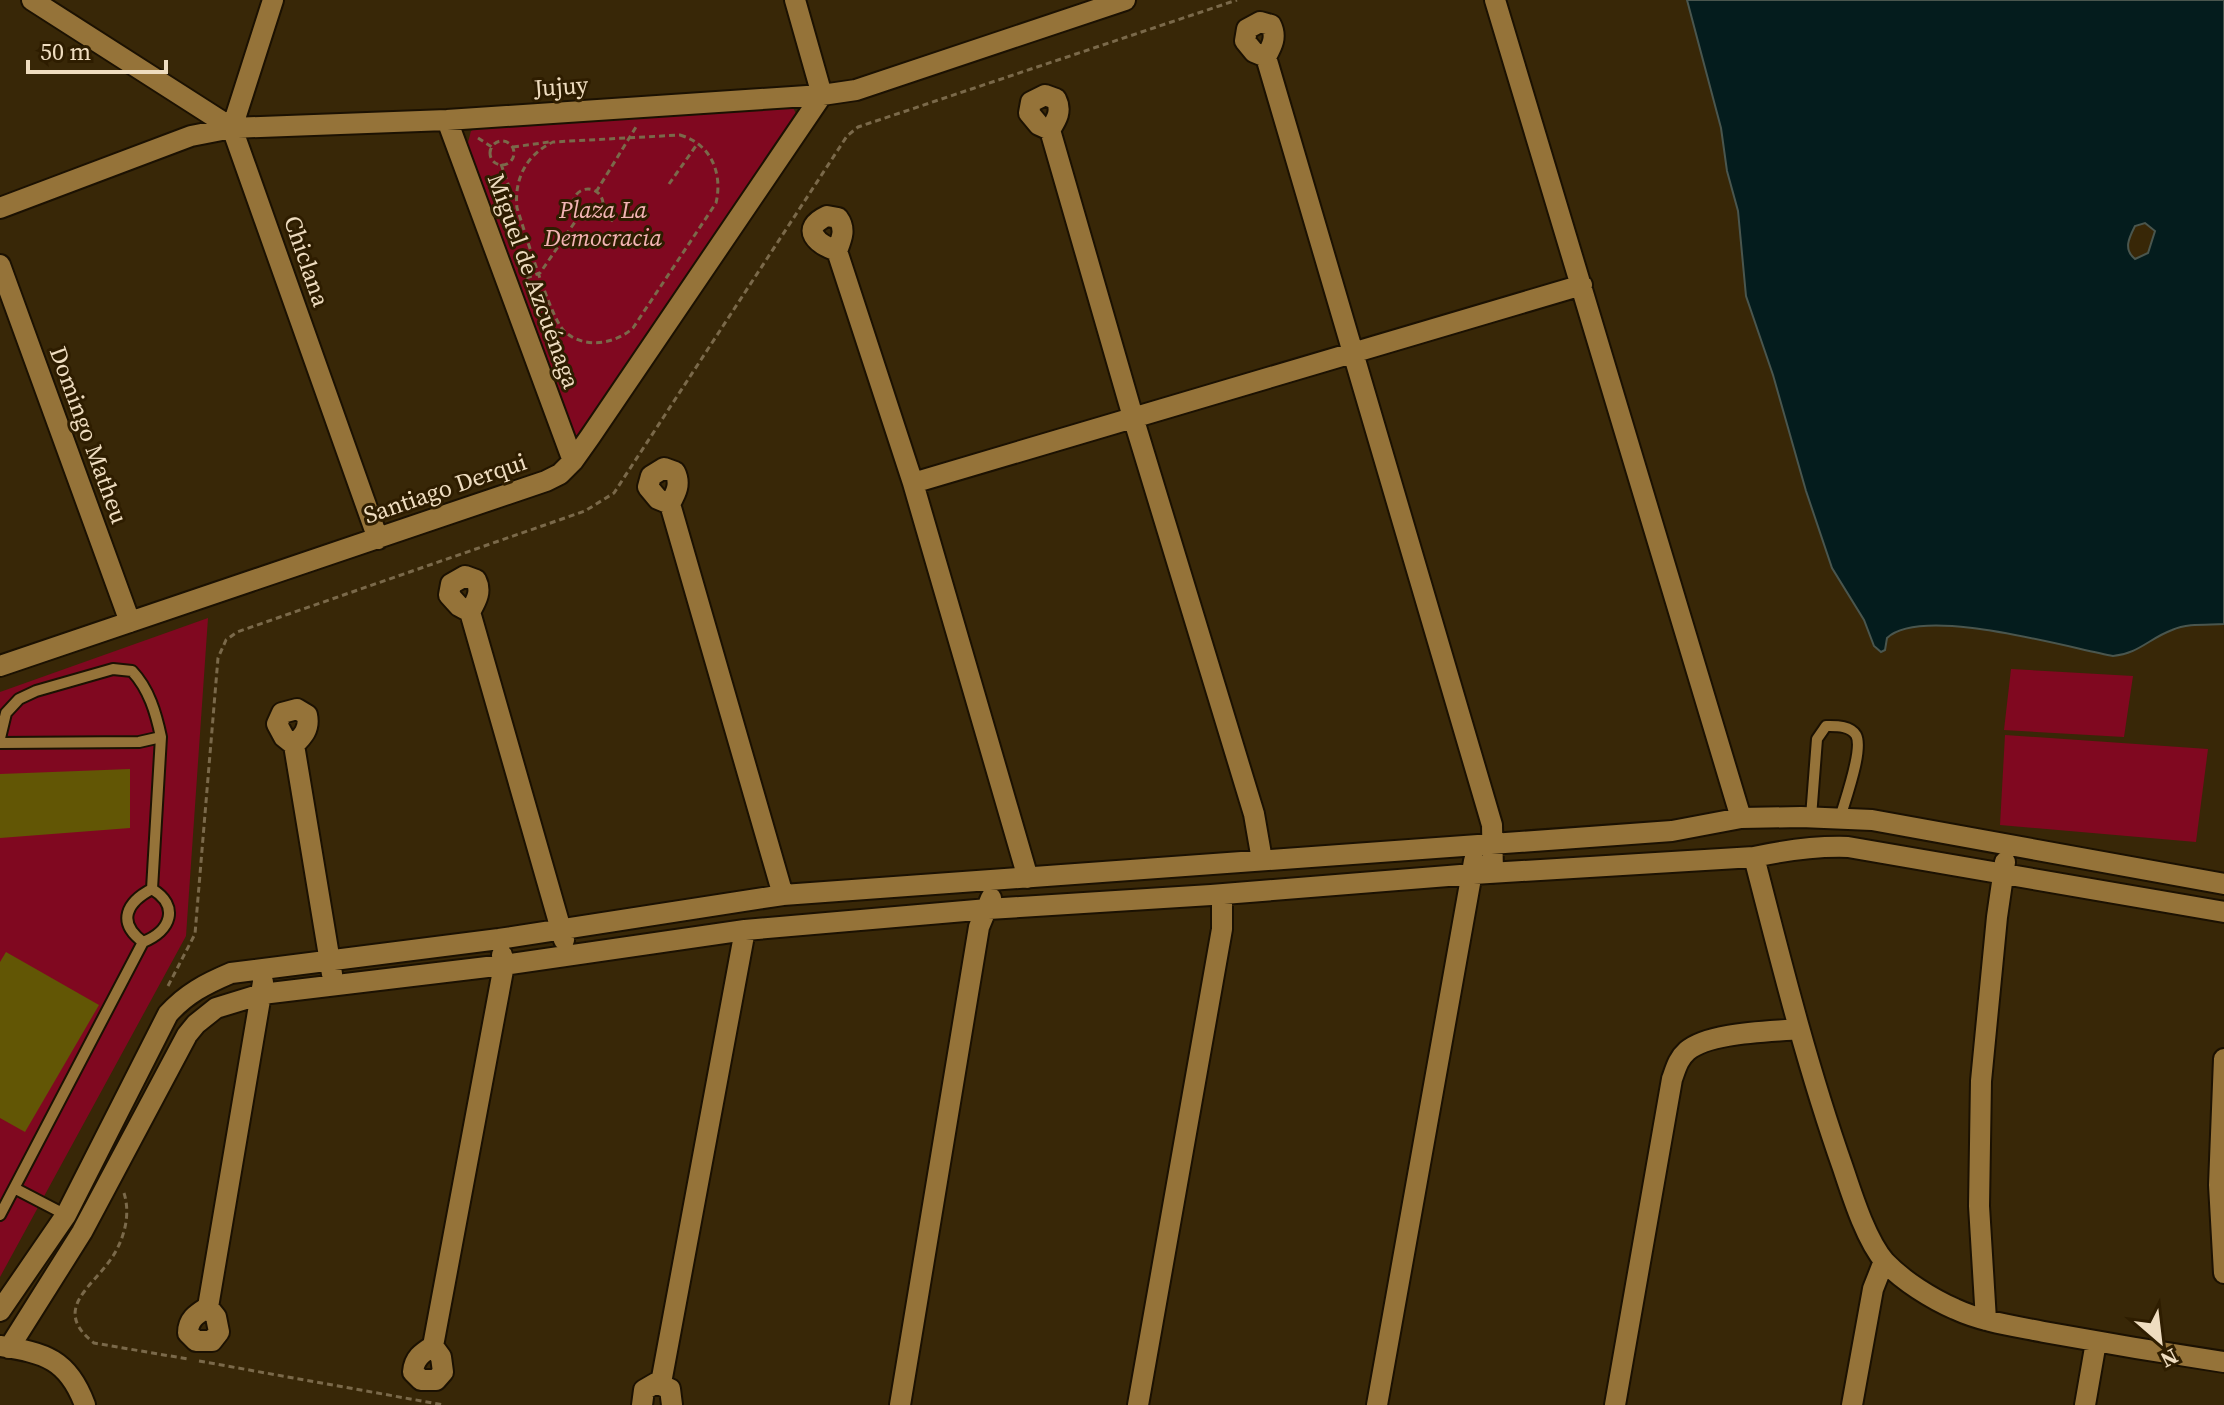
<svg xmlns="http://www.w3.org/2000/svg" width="2224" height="1405" font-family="'Source Serif 4',serif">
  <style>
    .green { fill: #800820 }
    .water { fill: #041c1d; stroke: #4a564e; stroke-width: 2; fill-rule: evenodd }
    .building { fill: #625605 }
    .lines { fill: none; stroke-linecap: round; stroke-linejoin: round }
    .lane-casing { stroke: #1b1102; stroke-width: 14 }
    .street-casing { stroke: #1b1102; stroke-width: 24 }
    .path { stroke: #7a694a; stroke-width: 3; stroke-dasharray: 6 4; stroke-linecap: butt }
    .lane { stroke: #957339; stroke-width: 10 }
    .street { stroke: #957339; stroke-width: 20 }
    .labels { text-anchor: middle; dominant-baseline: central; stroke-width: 6; stroke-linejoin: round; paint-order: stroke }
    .street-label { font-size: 24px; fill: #efddc0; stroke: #2e1d00 }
    .park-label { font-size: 24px; font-style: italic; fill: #f3b4b4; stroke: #2e1d00 }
  </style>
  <rect width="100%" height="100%" fill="#382707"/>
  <path class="green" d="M786,106l7,2 4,7 -219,322h-3l-109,-287 5,-19 6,-4z
    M208,618l-22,318 -186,341v-585z
    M2011,669l122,7 -9,61 -120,-7z
    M2005,735l203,14 -12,93 -196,-17z"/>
  <path class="water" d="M1687,0h537v624c-17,1 -36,-1 -52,6 -22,8 -34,24 -59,26 -48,-9 -191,-51 -226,-18l-2,12 -4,2 -7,-6 -10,-26 -32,-52 -26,-77 -33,-116 -27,-79 -8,-85 -11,-40 -6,-43zM2145,223l10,8 -7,22 -13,6c-12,-10 -6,-21 0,-33z"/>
  <path class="building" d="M130,769v59l-130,10v-64z
    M6,952l93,53 -74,127 -25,-14v-156z"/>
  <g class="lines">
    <defs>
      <path id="lane" d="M0,738l6,-25 13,-14 17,-8 77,-22 19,2c17,18 24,42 29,66l-9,152
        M0,743l139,-1 22,-5
        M1811,817l6,-78 9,-13c9,0 24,-1 30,9 8,14 -11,65 -16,83
        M143,942c-27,-20 -16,-40 9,-53
        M16,1189l50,26
        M0,1215l143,-273c28,-11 37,-36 9,-53"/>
      <path id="street" d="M32,0l200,128
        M273,0l-41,128 146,411
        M1495,0l246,818
        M1266,57l-12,-5 -9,-11 2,-12 13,-7 11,3c6,12 1,21 -5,32l226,768 1,48
        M447,120l126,341
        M1050,130l-11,-5 -10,-12 2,-11 14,-7 11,4c6,12 1,20 -6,31l83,287 121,397 8,46
        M0,208l191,-72 41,-8 215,-8 375,-25 34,-5 269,-90
        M837,251c-20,-7 -38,-22 -10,-35l11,2c8,11 4,20 -1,33l76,232 115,395
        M0,265l130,357
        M913,483l669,-198
        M670,504l-12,-5 -10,-12 3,-11 13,-8 11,4c6,12 1,21 -5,32l113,391
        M470,612l-11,-6 -10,-11 2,-11 14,-8 11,4c6,12 0,21 -6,32l94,328
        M0,666l546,-185 14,-7 13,-13 17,-24 232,-342 -27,-95
        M294,745c9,-9 16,-16 13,-30l-10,-6 -15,4 -5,11 7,13 10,8 38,229
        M1754,857c27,105 53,209 89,311 9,27 23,72 42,94 18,19 47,37 70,47 28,13 59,17 89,23 60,11 120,21 180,30
        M2224,1059l-5,126 5,88
        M208,1307l8,10 3,15 -7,9h-16l-8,-8c0,-14 9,-19 20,-26l55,-325
        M0,1311l66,-96 102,-201c18,-20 37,-30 63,-41l268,-34 284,-44 889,-64 69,-13 60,-1 71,3 352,64
        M1986,1320l-7,-114 2,-125 16,-164 8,-55
        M0,1346c45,7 68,13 85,59
        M433,1346c-11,7 -19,12 -20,26l8,8h15l7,-8 -2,-15 -8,-11 71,-381 -2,-10
        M9,1348l73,-116 105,-197 9,-11 20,-16 46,-14 242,-29 241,-35 243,-21 223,-14 262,-21 281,-17c32,-7 61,-11 94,-10l376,65
        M661,1383l84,-453
        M642,1405l2,-15 12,-7 14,6 2,16
        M900,1405l79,-478 12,-29
        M1138,1405l84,-476v-34
        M1377,1405l97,-544
        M1615,1405l57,-326c4,-11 6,-20 15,-28 22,-19 82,-19 112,-22
        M1852,1405l21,-116 11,-28
        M2085,1405l11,-63"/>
    </defs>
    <use href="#lane" class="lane-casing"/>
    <use href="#street" class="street-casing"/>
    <path class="path" d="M680,135c31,9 43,38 36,68l-83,125c-19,17 -50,21 -69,3 -14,-14 -39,-99 -47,-123 -3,-29 9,-53 36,-66z
      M478,138l14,9
      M490 153a12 12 0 1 1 24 0a12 12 0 1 1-24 0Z
      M513,147l36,-5
      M501,164l13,37
      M669,184l29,-41
      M573 204a15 15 0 1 1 30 0a15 15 0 1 1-30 0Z
      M596,192l40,-65
      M601,212l12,9
      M526,278l14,-5 39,-57
      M168,986l27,-52 23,-276 8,-18 11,-8 348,-121 29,-18 233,-357 11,-9 379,-127
      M124,1193c7,22 0,47 -13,66 -21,30 -59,51 -17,84l94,16
      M199,1361l245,44"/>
    <use href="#lane" class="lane"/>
    <use href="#street" class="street"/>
  </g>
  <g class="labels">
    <g class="street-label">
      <text transform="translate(561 86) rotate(-4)">Jujuy</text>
      <text transform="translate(307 261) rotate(71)">Chiclana</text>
      <text transform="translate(534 281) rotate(70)">Miguel de Azcuénaga</text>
      <text transform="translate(89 435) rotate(70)">Domingo Matheu</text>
      <text transform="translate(445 488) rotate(-19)">Santiago Derqui</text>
    </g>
    <g class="park-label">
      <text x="603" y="209">Plaza La<tspan x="603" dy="28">Democracia</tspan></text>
    </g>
  </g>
  <g transform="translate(2160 1341) rotate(152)" stroke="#2e1d00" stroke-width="6" paint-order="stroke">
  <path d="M0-6L14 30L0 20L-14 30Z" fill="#efddc0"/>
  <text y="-12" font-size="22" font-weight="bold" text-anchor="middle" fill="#efddc0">N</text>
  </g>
  <path d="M28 60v12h138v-12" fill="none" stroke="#efddc0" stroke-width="4"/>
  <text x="40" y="60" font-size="24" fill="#efddc0" stroke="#2e1d00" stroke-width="6" paint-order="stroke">50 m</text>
</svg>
